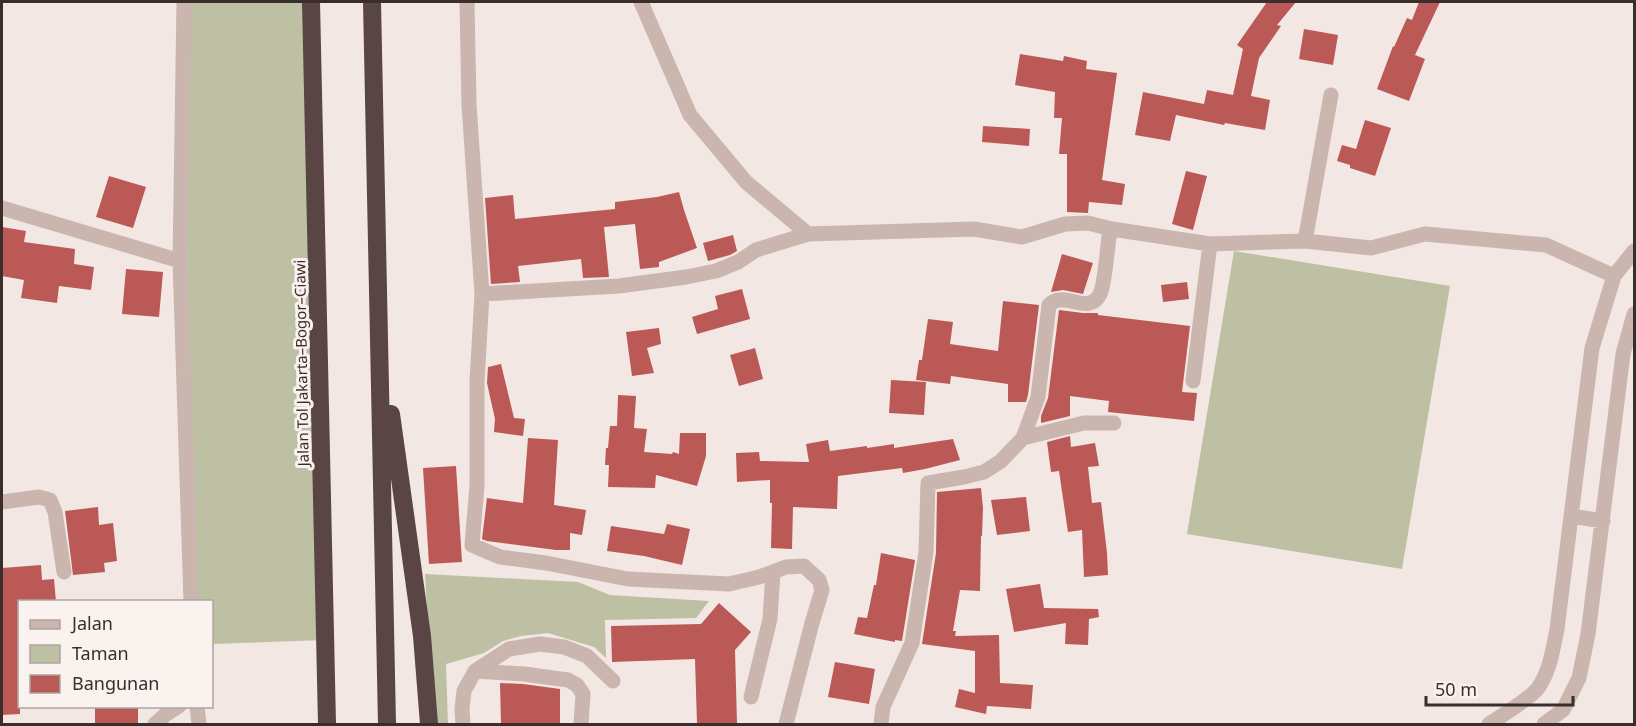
<svg xmlns="http://www.w3.org/2000/svg" width="1636" height="726" font-family="'Noto Sans',sans-serif">
  <style>
    .green { fill: #bdc0a3 }
    .building { fill: #bb5957 }
    .lines { fill: none; stroke-linecap: round; stroke-linejoin: round }
    .minor { stroke: #cab5af; stroke-width: 15 }
    .highway { stroke: #594644; stroke-width: 18 }
    .labels { text-anchor: middle; dominant-baseline: central; stroke-width: 6; stroke-linejoin: round; paint-order: stroke }
    .street-label { font-size: 15px; fill: #392e2c; stroke: #faf2ef }
  </style>
  <rect width="100%" height="100%" fill="#f2e7e3"/>
  <path class="green" d="M184,2h127l13,638 -112,4v-42l-20,-1z
    M1234,251l216,35 -48,283 -215,-35z
    M425,574l153,8 32,13 99,6 -13,17 -91,2 1,38 -12,-11 -46,-14 -27,3 -18,5 -19,12 -38,11 2,60h-15z"/>
  <path class="building" d="M1267,2h29l-19,23 4,1 -22,32 -8,38 19,4 -5,30 -40,-7 -1,2 -48,-10 -6,26 -35,-6 8,-43 61,12 3,-14 26,5 10,-46 -6,-4z
    M1419,2h21l-25,53 10,4 -16,42 -32,-12 16,-43 1,1 13,-29 5,2z
    M1304,29l34,6 -5,30 -34,-6z
    M1020,54l43,7 1,-5 23,5 -1,8 31,4 -15,107 23,4 -3,21 -33,-3 -1,11 -21,-1v-58h-8l3,-36h-8l1,-26 -40,-7z
    M1365,120l26,8 -16,48 -25,-8v-3l-13,-4 5,-16 14,4z
    M983,126l47,3 -1,17 -47,-4z
    M1186,171l21,5 -14,54 -21,-6z
    M109,176l37,11 -13,41 -37,-11z
    M679,192l5,18 13,38 -38,14v5l-19,2 -5,-45 -31,3 5,50 -26,1 -2,-19 -63,7 2,16 -29,2 -6,-86 28,-3 2,24 100,-10v-7l42,-5z
    M2,227l24,4 -2,11 51,7 -1,15 20,3 -3,23 -32,-4 -2,17 -36,-5 3,-18 -22,-4z
    M733,235l4,16 -7,4 -22,6 -5,-18z
    M1062,254l31,9 -10,31 -20,-4 -12,2z
    M126,269l37,3 -4,45 -37,-3z
    M1187,282l2,17 -26,3 -2,-17z
    M742,289l8,30 -53,15 -5,-17 26,-8 -3,-13z
    M1003,301l36,4 -11,90 -2,7h-18v-18l-57,-8 -1,8 -34,-4 3,-20h3l6,-41 25,3 -3,22 48,7z
    M1059,310l24,3h15v2l92,11 -8,66 15,1 -3,28 -86,-9 1,-11 -39,-5v20l-29,7v-7l7,-18z
    M659,328l2,16 -14,4 7,25 -22,3 -6,-44z
    M755,348l8,31 -24,7 -9,-31z
    M501,364l13,54 11,1 -2,17 -29,-4 1,-13 -8,-36 1,-16z
    M891,380l35,2 -2,33 -35,-2z
    M618,395l18,1 -2,32 13,1 -3,23 28,2 1,-2 6,2 1,-21h26v23l-9,30 -41,-11 -1,13 -47,-1 1,-22h-4l1,-17h2l2,-22h7z
    M1070,436l1,11 24,-4 4,23 -11,1 4,36 9,-1 6,51 1,22 -24,2 -2,-47 -14,2 -9,-61 -8,1 -4,-30z
    M528,438l30,2 -4,65 32,5 -4,25 -12,-2v17h-14l-69,-9 -5,-2 5,-41 36,5z
    M953,439l7,21 -35,9 -22,4 -1,-5 -64,8 -1,33 -44,-2 -1,42 -21,-1 1,-45h-2v-23l-33,2 -1,-29 23,-1 1,9 49,1 -3,-18 22,-4 2,11 37,-5v2l27,-4v4z
    M456,466l6,96 -33,2 -6,-96z
    M981,488l2,20 -1,28h-1l-1,55 -20,-1 -7,41h3l-1,5 44,-1 1,48 33,2 -2,24 -44,-3 -1,8 -31,-7 4,-18 16,4v-42l-53,-7 14,-91 1,-61z
    M1026,497l4,34 -33,4 -6,-35z
    M98,507l1,18 14,-2 4,38 -13,2 1,9 -32,3 -8,-64z
    M667,524l23,5 -8,36 -38,-9 -37,-5 4,-25 53,8z
    M881,553l34,7 -13,81 -7,-1v2l-41,-8 4,-17 9,1 7,-33h2z
    M41,565l1,15 12,-1 2,23h-36v112l-18,1v-147z
    M1040,584l4,24 54,1 1,8 -10,2 -1,26 -23,-1 1,-21 -52,9 -8,-43z
    M719,603l32,29 -16,18 2,74h-40l-2,-65 -83,3 -1,-36 90,-2z
    M835,662l40,7 -6,35 -41,-7z
    M500,683l23,1 37,5v35h-59z
    M95,706h43v18h-43z"/>
  <g class="lines">
    <path class="minor" d="M184,2l-4,259 11,341
      M467,2l2,103 13,189 -5,87v105l-5,59 28,12 46,6 82,16 101,5 30,-7 27,-10 18,-1 15,14 3,10 -10,33 -26,101
      M641,2l49,113 56,67 62,52
      M2,208l178,53
      M1305,241l26,-146
      M482,294l137,-8 67,-9 30,-6 22,-9 18,-12 52,-16 166,-5 48,8 43,-13 23,-1 24,6 98,15 95,-3 66,7 54,-14 121,11 68,31
      M1193,381l17,-137
      M1023,438l61,-15h30
      M2,502l37,-5 11,3 5,12 9,60
      M1571,516l32,5
      M475,671l49,3 44,6 9,5 6,9 -2,30
      M751,697l19,-78 3,-47
      M197,706l2,18
      M155,724l10,-9 14,-9
      M463,724l-1,-15 2,-18 11,-20 34,-22 31,-5 24,3 23,9 26,25
      M881,724l2,-17 29,-64 14,-91 2,-69 36,-6 20,-5 17,-11 22,-23 15,-41 11,-92c16,-16 39,12 51,-11 5,-10 7,-44 9,-57l3,-8
      M1489,724c11,-7 42,-26 49,-36 12,-17 15,-39 19,-59l35,-281 22,-72 20,-25
      M1544,724l19,-14 16,-32 9,-44 35,-280 11,-40"/>
    <path class="highway" d="M311,2l16,722
      M372,2l15,722
      M391,414l31,222 7,88"/>
  </g>
  <g class="labels">
    <g class="street-label">
      <text transform="translate(301 363) rotate(-91)">Jalan Tol Jakarta–Bogor–Ciawi</text>
    </g>
  </g>
  <rect width="1636" height="726" fill="none" stroke="#392e2c" stroke-width="6"/>
  <rect x="18" y="600" width="195" height="108" fill="#faf2ef" stroke="#ada4a1" stroke-width="1.5"/>
  <rect x="30" y="620" width="30" height="9" fill="#cab5af" stroke="#ada4a1" stroke-width="1.5"/>
  <text x="72" y="630" font-size="18" fill="#392e2c">Jalan</text>
  <rect x="30" y="645" width="30" height="18" fill="#bdc0a3" stroke="#ada4a1" stroke-width="1.5"/>
  <text x="72" y="660" font-size="18" fill="#392e2c">Taman</text>
  <rect x="30" y="675" width="30" height="18" fill="#bb5957" stroke="#ada4a1" stroke-width="1.5"/>
  <text x="72" y="690" font-size="18" fill="#392e2c">Bangunan</text>
  <path d="M1426 696v9h147v-9" fill="none" stroke="#392e2c" stroke-width="3"/>
  <text x="1435" y="696" font-size="18" fill="#392e2c" stroke="#faf2ef" stroke-width="4.5" paint-order="stroke">50 m</text>
</svg>
